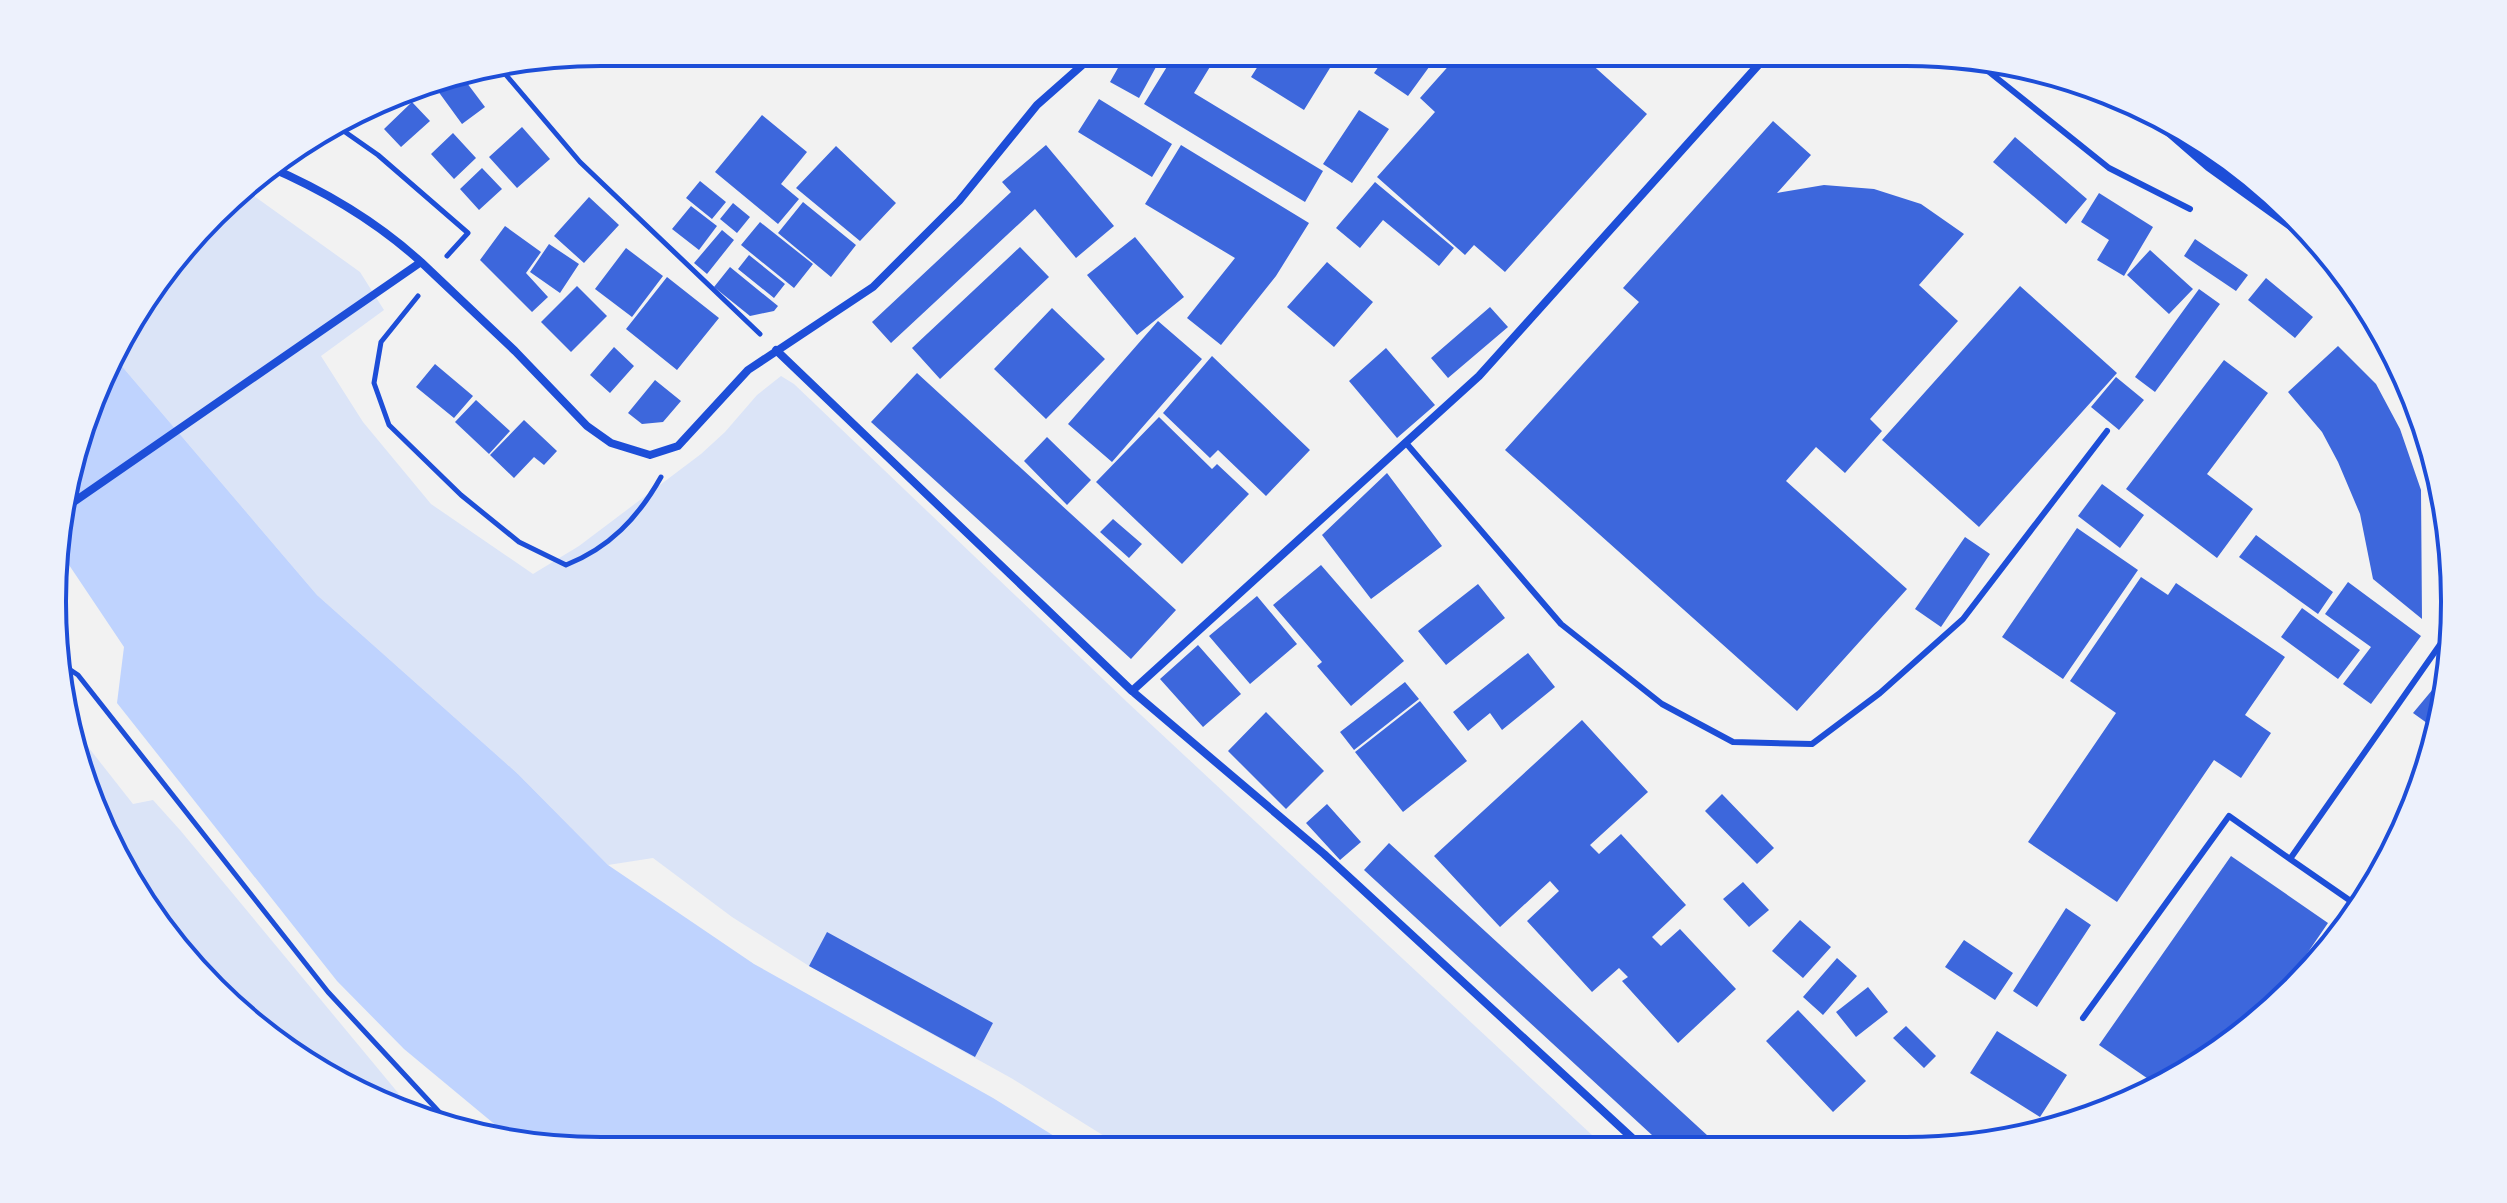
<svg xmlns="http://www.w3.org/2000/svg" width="2507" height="1203" font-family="Helvetica,sans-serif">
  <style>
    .green { fill: #dbe4f7 }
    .water { fill: #bfd3fe }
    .building { fill: #3d67dc }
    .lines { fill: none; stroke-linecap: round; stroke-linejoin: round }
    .path { stroke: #1d4ed8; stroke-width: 5 }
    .service { stroke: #1d4ed8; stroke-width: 6 }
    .minor { stroke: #1d4ed8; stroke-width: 8 }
    .trunk { stroke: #1d4ed8; stroke-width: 22 }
    .rim { fill: none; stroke: #1d4ed8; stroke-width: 4 }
  </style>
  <rect width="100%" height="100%" fill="#f2f2f2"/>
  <path class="green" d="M243,188l117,84 24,38 -63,46 42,66 68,82 102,70 46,-28 122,-92 24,-22 32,-37 24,-19 13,8 333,318 479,446 -481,1 -114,-71 -202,-112 -77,-49 -79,-59 -45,7 -90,-91 -201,-179 -203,-238c26,-67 77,-121 129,-169z
    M74,729l59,75 20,-4 27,30 219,264 -20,8 -83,-44 -83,-68 -104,-145z"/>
  <path class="water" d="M114,357l203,238 201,179 90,91 146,99 239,134 82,51 -474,2 -85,-9 -112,-93 -67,-68 -220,-278 7,-56 -63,-94 2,-59z"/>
  <path class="building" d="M1127,52l29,15 -17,31 -29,-16z
    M1176,52h43l-25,41 129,78 -18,31 -161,-98z
    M1267,52h66l5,3 -34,55 -53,-33z
    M1389,52h51l-32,44 -34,-23z
    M1461,52h117l69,62 -142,158 -31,-27 -9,10 -88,-78 58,-65 -15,-14z
    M461,75l24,32 -23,17 -27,-37 14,-10z
    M1099,99l73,45 -20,33 -74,-45z
    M412,102l18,19 -29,26 -17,-18z
    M1359,110l30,19 -37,54 -29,-19z
    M762,115l45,37 -26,32 18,15 -21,25 -63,-52z
    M1773,121l38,34 -34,38 47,-8 50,4 47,15 43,30 -45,51 39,36 -88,98 12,12 -37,42 -29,-26 -30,34 121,108 -110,122 -292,-261 134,-148 -16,-14z
    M522,127l28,32 -33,29 -28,-31z
    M453,133l23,25 -22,21 -23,-25z
    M2015,137l72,62 -21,25 -73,-62z
    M1046,145l68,81 -38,32 -41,-49 -144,134 -19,-21 139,-130 -9,-10z
    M1181,145l128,78 -33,53 -55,69 -34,-27 48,-60 -90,-54z
    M836,146l60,57 -36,38 -64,-53z
    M482,168l20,21 -23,21 -19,-21z
    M700,181l26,21 -14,17 -26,-21z
    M1375,182l79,66 -15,18 -56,-46 -23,28 -24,-20z
    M2099,193l54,34 -29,49 -27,-16 12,-20 -28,-18z
    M589,197l30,28 -35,38 -30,-27z
    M803,202l53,43 -25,32 -53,-44z
    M733,203l17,14 -13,16 -17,-14z
    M691,206l26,20 -18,24 -27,-21z
    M760,222l53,42 -19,24 -53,-43z
    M505,226l36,26 -15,21 22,24 -16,15 -52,-52z
    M722,230l12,10 -27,34 -13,-11z
    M1135,237l49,60 -47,38 -50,-60z
    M2195,239l53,36 -12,16 -52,-35z
    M549,244l30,20 -19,29 -30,-21z
    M1020,247l29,30 -109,102 -28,-31z
    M626,248l37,28 -31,41 -37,-28z
    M2150,250l43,39 -24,25 -42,-39z
    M749,255l36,29 -11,14 -36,-29z
    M1327,262l46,40 -39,45 -47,-40z
    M730,267l48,39 -4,5 -24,5 -36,-29z
    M667,277l52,41 -42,52 -51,-41z
    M2266,278l47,39 -18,21 -47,-38z
    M577,286l30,30 -36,36 -30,-30z
    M2020,286l97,87 -138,154 -97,-87z
    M2199,289l21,15 -65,88 -20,-15z
    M1490,307l18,20 -60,51 -17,-20z
    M1052,308l53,51 -59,60 -52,-50z
    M1158,321l44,38 -90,103 -44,-38z
    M2338,346l38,38 24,45 21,61 1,129 -49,-40 -13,-65 -22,-52 -16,-30 -34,-40z
    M614,347l20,19 -24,27 -20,-18z
    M1386,348l49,57 -38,33 -48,-57z
    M1212,356l98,94 -44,46 -48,-46 -8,8 -47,-45z
    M2224,360l44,33 -61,81 46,35 -36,49 -91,-69z
    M435,364l38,32 -19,22 -38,-31z
    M917,373l259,237 -45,49 -260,-237z
    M2116,377l28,23 -25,30 -28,-23z
    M655,380l26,21 -18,21 -21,2 -14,-11z
    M476,400l34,31 -21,23 -34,-32z
    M1159,417l53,52 5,-5 32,30 -67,70 -86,-82z
    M524,420l33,31 -13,14 -10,-8 -20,21 -24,-23z
    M1047,437l44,43 -24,25 -43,-44z
    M1387,473l55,73 -71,53 -49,-64z
    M2102,484l42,31 -24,33 -42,-32z
    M1113,519l29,25 -13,14 -29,-26z
    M2077,528l61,42 -75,109 -61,-42z
    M2256,535l77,57 -15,22 -79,-57z
    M1965,537l25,17 -49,73 -26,-18z
    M1321,565l83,96 -53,45 -34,-40 5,-4 -49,-57z
    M2141,577l27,18 8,-12 109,74 -40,58 26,18 -30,45 -27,-18 -97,142 -89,-60 88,-129 -46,-32z
    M2348,582l73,54 -50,68 -28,-20 28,-37 -46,-33z
    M1478,584l27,34 -59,47 -28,-34z
    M1257,596l40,48 -47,40 -41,-48z
    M2302,608l58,42 -22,29 -57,-42z
    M1198,645l43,49 -38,33 -43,-48z
    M1528,653l27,34 -53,43 -12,-17 -22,18 -15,-19z
    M2448,671l-4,38 -6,22 -25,-18z
    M1405,682l14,17 -65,51 -14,-18z
    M1420,701l47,60 -64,51 -48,-60z
    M1266,712l58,59 -38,38 -58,-58z
    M1582,720l66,72 -58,53 9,9 22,-20 65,71 -34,32 9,9 19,-17 56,60 -58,54 -56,-62 6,-4 -9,-9 -27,24 -65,-71 32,-30 -9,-10 -50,46 -66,-71z
    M1722,794l52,54 -17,16 -52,-53z
    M1327,804l34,38 -21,18 -34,-37z
    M1389,843l331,304h-55l-301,-277z
    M2231,856l97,67 -59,86 -29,28 -83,48 -58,-40z
    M1743,882l26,28 -20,17 -26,-28z
    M2066,908l25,17 -54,82 -24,-16z
    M1800,920l31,27 -28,31 -31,-27z
    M827,932l166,91 -18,34 -166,-91z
    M1964,940l49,33 -18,27 -50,-33z
    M1837,958l20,18 -34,39 -20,-18z
    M1868,987l20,25 -32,25 -20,-25z
    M1798,1010l68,71 -33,31 -67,-71z
    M1906,1026l30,30 -12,12 -31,-30z
    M1997,1031l70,44 -27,42 -70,-44z"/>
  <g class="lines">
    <path class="path" d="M501,69l79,93 180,172
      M338,127l40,28 90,78 -21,23
      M418,296l-37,46 -7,41 15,42 72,70 58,47 47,23c43,-17 72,-47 95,-88
      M2443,577l10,4
      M57,661l21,14 250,317 126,136"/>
    <path class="service" d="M1973,59l136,109 81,41
      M1406,443l155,181 101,80 71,38 79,2 68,-51 83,-74 144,-188
      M2290,859l65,45 -37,56
      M2083,1018l146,-202 61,43 163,-233"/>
    <path class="minor" d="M421,262l94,89 72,75 24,17 39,12 28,-9 70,-76 125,-83 86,-86 78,-96 60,-53
      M776,350l356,341 192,163 318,293
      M62,510l359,-248c-44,-40 -100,-73 -154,-96
      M1132,691l347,-315 291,-324"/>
    <path class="trunk" d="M2166,121l46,40 96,69"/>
  </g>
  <path d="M0 0H2507V1203H0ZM601 66H1906A535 535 0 0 1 2441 601V602A535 535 0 0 1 1906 1137H601A535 535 0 0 1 66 602V601A535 535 0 0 1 601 66Z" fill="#edf1fc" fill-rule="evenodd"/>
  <path class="rim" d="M601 66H1906A535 535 0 0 1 2441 601V602A535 535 0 0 1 1906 1137H601A535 535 0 0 1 66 602V601A535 535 0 0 1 601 66Z"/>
</svg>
